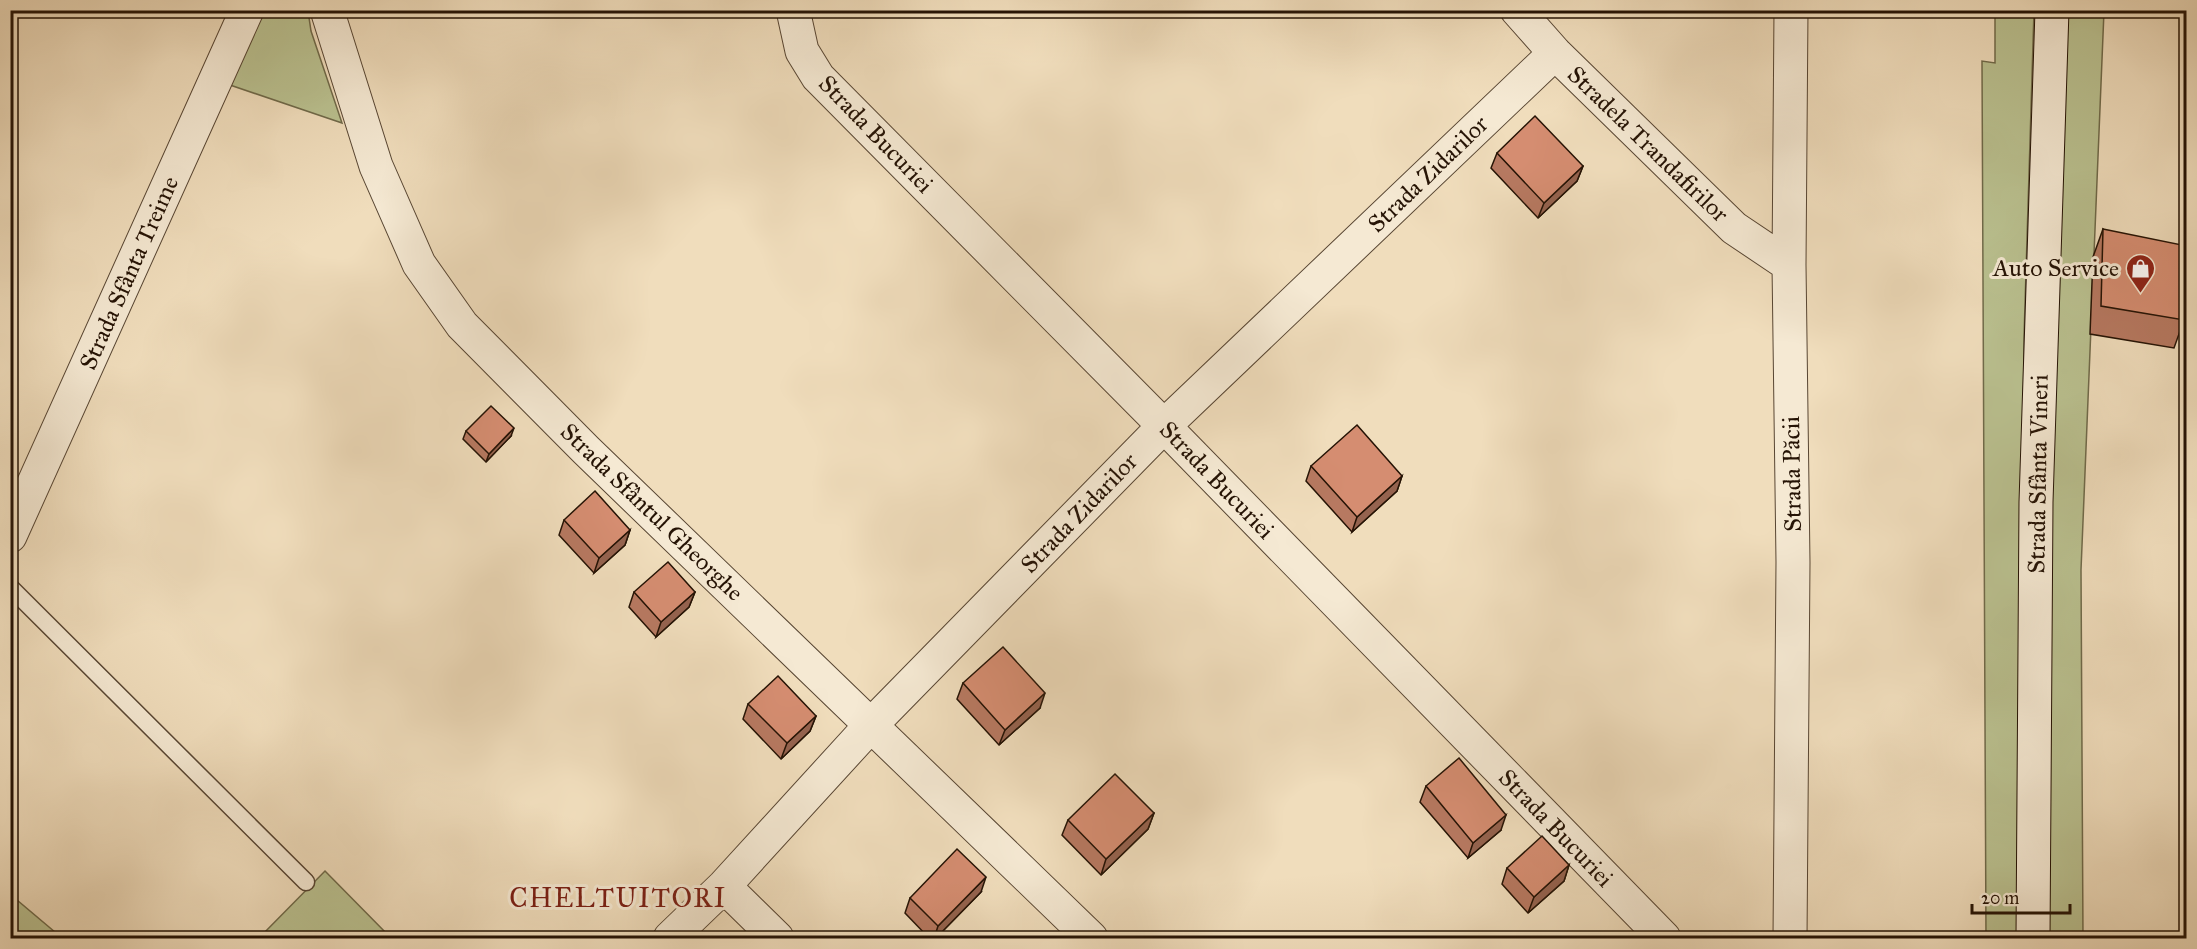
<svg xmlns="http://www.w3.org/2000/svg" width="2197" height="949" font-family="'IM FELL Great Primer',serif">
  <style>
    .green { fill: #bac190; stroke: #706a4a; stroke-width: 1.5 }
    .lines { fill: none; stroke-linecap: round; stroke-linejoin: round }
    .lane-casing { stroke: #584633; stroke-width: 19 }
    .street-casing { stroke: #584633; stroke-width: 35 }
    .secondary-casing { stroke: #251305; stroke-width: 35 }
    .lane { stroke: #f5e9d3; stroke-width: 16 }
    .street { stroke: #f5e9d3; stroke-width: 33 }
    .secondary { stroke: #f5e9d3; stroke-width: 33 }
    .wall { fill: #b77961; stroke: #251305; stroke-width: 1.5 }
    .shaded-wall { fill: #95634f; stroke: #251305; stroke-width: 1.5 }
    .building { fill: #d58d71; stroke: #251305; stroke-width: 1.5 }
    .labels { text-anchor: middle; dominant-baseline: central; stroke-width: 6; stroke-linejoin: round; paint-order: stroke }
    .street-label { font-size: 24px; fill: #251305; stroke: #f5e9d3 }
    .poi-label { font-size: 24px; fill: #251305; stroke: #f5e9d3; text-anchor: end }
    .quarter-label { font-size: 27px; letter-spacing: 1.5px; fill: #7a1f14; stroke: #f5e9d3 }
  </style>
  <rect width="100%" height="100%" fill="#f0ddbc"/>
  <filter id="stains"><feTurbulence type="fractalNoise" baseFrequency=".00333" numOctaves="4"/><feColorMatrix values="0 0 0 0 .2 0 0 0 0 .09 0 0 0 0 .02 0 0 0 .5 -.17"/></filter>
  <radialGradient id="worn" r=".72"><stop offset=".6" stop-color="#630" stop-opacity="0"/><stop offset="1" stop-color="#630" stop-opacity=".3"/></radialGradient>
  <path class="green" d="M258,11h50l3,20 31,92 -115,-39z
    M1995,11h39l-10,326 -5,601h-33l-4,-877 13,2z
    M2067,11h37l-23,559 2,368h-36l3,-416z
    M325,871l66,67h-132z
    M10,895h1l51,43h-51z"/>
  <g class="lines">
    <defs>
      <path id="lane" d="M10,587l296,295"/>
      <path id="street" d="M327,10l49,156 43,98 43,61 124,125 505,488
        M793,10l9,41 16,26 346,349 500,512
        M1517,10l38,43 179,175 55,37
        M10,536l237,-526
        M724,886l53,52
        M670,938l54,-52 148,-162 292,-298 391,-373
        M1790,938l3,-376 -4,-297 2,-255"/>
      <path id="secondary" d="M2033,938l3,-436 16,-492"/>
    </defs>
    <use href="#lane" class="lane-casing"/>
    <use href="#street" class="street-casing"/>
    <use href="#secondary" class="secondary-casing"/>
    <use href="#lane" class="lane"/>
    <use href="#street" class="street"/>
    <use href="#secondary" class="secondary"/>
  </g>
  <path class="wall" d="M1497,153l86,13 -6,15 -39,37 -47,-50z
    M2103,229l81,91 -10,28 -84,-14 3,-77z
    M466,431l45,5 -25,26 -23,-23z
    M1311,466l91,10 -5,15 -45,41 -46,-51z
    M564,520l66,10 -5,15 -31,28 -35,-38z
    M634,592h61l-6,15 -33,30 -27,-30z
    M963,683l77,25 -41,37 -42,-46z
    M748,704l68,12 -6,15 -29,28 -38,-40z
    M1426,786l75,44 -33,28 -48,-56z
    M1154,813l-6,16 -47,46 -39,-40 6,-15z
    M1569,865l-5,16 -36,32 -26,-29 5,-16z
    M981,892l-46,47h-5l-25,-26 5,-15z"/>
  <path class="shaded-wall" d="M1583,166l-6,15 -39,37 6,-15z
    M514,428l-3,8 -25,26 3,-8z
    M1402,476l-5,15 -45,41 5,-15z
    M630,530l-5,15 -31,28 5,-15z
    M695,592l-6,15 -33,30 5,-15z
    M1045,693l-5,15 -41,37 6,-15z
    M816,716l-6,15 -29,28 6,-16z
    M1154,813l-6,16 -47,46 5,-16z
    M1506,815l-5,15 -33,28 5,-15z
    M1569,865l-5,16 -36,32 6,-16z
    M986,877l-5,15 -46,47h-1l4,-13z"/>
  <path class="building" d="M1535,116l48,50 -39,37 -47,-50z
    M2103,229l84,17v66l-3,8 -83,-14z
    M491,406l23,22 -25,26 -23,-23z
    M1357,425l45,51 -45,41 -46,-51z
    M595,491l35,39 -31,28 -35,-38z
    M668,562l27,30 -34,30 -27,-30z
    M1003,647l42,46 -40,37 -42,-47z
    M778,676l38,40 -29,27 -39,-39z
    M1459,758l47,57 -33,28 -47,-57z
    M1115,774l39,39 -48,46 -38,-39z
    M1542,836l27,29 -35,32 -27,-29z
    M957,849l29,28 -48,49 -28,-28z"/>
  <defs>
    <symbol id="shop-pin" viewBox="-11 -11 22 30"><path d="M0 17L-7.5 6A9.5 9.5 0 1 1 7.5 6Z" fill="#8f2418" stroke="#f5e9d3"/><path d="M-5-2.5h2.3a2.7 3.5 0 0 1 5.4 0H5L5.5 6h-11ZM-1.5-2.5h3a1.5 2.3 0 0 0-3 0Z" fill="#fff"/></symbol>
  </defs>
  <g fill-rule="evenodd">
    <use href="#shop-pin" x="2124" y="252" width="33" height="45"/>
  </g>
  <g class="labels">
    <g class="street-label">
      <text transform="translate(876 134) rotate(46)">Strada Bucuriei</text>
      <text transform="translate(1648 144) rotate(44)">Stradela Trandafirilor</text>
      <text transform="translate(1428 174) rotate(-44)">Strada Zidarilor</text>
      <text transform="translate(129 273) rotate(-66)">Strada Sfânta Treime</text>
      <text transform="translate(1792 474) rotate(-91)">Strada Păcii</text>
      <text transform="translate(2038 474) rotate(-89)">Strada Sfânta Vineri</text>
      <text transform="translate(1217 480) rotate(46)">Strada Bucuriei</text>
      <text transform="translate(652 512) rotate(44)">Strada Sfântul Gheorghe</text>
      <text transform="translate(1079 513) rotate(-46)">Strada Zidarilor</text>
      <text transform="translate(1556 828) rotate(46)">Strada Bucuriei</text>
    </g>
    <g class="poi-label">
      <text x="2119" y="268">Auto Service</text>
    </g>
    <g class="quarter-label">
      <text x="618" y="897">CHELTUITORI</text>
    </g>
  </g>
  <rect width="2197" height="949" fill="none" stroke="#f0ddbc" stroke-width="36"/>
  <rect x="12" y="12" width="2173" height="925" fill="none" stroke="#251305" stroke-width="3"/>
  <rect x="18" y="18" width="2161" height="913" fill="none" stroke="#251305" stroke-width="1.5"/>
  <path d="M1972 904v9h98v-9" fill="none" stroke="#251305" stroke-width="3"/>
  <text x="1981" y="904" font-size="18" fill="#251305" stroke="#f5e9d3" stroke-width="4.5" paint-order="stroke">20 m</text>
  <rect width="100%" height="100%" filter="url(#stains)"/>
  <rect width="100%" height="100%" fill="url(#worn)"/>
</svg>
